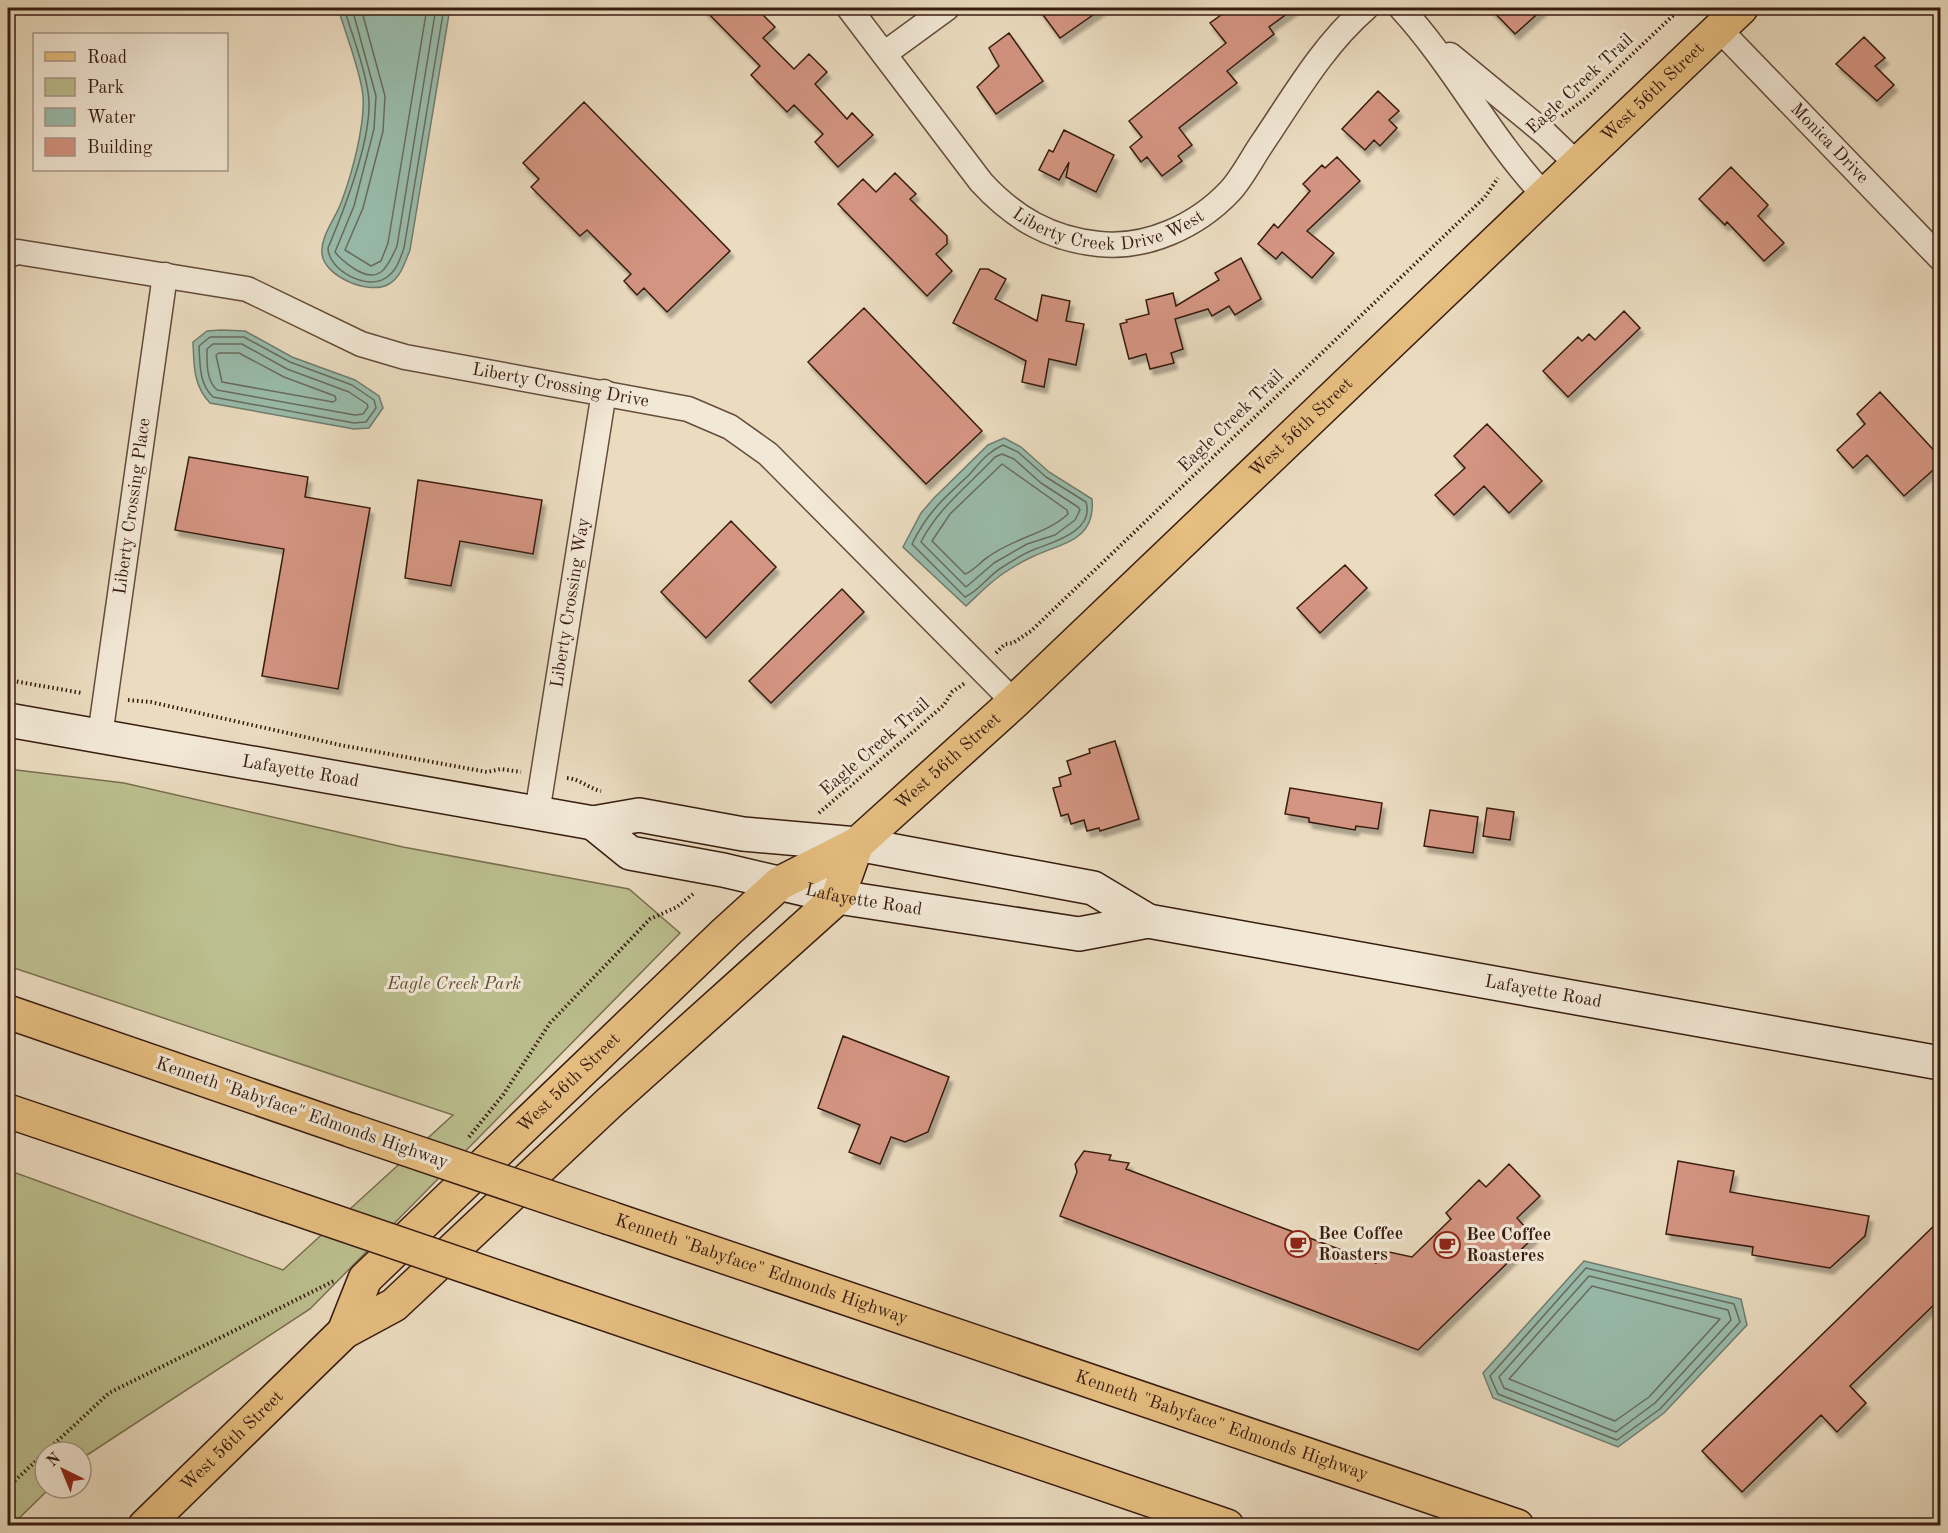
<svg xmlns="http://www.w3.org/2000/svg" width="1948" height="1533" font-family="'Old Standard TT',serif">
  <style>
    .green { fill: #bcbf8f; stroke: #7a6e50; stroke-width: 1.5 }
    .water { fill: #99bcac; stroke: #727c6e; stroke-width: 1.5 }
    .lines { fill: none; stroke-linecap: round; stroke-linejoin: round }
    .shore { stroke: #686c5e; stroke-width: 1.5 }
    .building { fill: #d39481; stroke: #381c10; stroke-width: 1.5; filter: url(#shadow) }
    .minor-casing { stroke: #654c3c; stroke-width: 27 }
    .secondary-casing { stroke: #381c10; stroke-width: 36 }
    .primary-casing { stroke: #381c10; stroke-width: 36 }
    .motorway-casing { stroke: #381c10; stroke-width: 36 }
    .path { stroke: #381c10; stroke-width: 4; stroke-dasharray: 1.5 3; stroke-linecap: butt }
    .minor { stroke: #f2e8d6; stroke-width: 24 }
    .secondary { stroke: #f2e8d6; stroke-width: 33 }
    .primary { stroke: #e6be80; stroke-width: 33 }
    .motorway { stroke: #e6be80; stroke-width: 33 }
    .motorway-bridge-casing { stroke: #381c10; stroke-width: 36; stroke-linecap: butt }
    .motorway-bridge { stroke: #e6be80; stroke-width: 33 }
    .labels { text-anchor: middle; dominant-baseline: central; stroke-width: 6; stroke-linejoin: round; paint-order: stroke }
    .street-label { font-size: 18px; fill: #381c10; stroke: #f2e8d6 }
    .park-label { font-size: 18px; font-style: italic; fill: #604d36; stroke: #f2e8d6 }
    .poi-label { font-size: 18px; font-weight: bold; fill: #381c10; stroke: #f2e8d6; text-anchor: start }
  </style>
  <defs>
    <filter id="shadow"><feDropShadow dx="3.5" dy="6" stdDeviation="1.5" flood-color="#0004"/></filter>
  </defs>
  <rect width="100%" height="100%" fill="#ebdcc0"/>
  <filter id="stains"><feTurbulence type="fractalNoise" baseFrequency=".00333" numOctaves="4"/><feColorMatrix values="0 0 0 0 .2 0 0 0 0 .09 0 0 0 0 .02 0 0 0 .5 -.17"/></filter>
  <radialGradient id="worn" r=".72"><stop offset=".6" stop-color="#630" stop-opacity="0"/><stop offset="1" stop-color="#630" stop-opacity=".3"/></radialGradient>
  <path class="green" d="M8,769l116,14 279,64 226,42 51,44 -370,376 -229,150v-7h-36v36h5l-39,38 -3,-1v-355l275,100 170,-155 -445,-149z"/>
  <path class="water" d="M338,8h112l-40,242c-5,12 -9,27 -21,34 -20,12 -65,-8 -67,-30 -2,-17 13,-35 19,-51 11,-29 24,-77 22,-107 -2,-24 -18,-64 -25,-88z
    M221,330l24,1 47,26 63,23 24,16 4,12 -14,20 -15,1 -144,-26c-17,-18 -16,-38 -17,-61l14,-11z
    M1004,438l17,9 28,25 43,27c4,43 -32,44 -60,58 -9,4 -19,10 -28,16 -14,9 -26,22 -38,33l-63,-59 18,-34 13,-15 54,-53z
    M1584,1261l157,38 6,26 -83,88 -46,34 -125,-49 -10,-25z"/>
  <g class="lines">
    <path class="shore" d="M344,8c8,27 20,56 24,84 7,41 -24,118 -40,156 0,22 40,44 59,29 10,-7 13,-18 17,-29l40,-240
      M352,8l24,88 -2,33 -20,77 -19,46c5,7 11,11 18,16 26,17 34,1 44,-22l39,-238
      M361,8l24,88 -2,35 -20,77 -18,42 26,16 10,-5 7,-18 39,-235
      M210,337h34l46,25 62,23 22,15 2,8 -10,14 -12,1 -141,-26c-14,-13 -13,-33 -14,-51z
      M213,344h29l45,25 62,23 18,12 1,3 -5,7 -8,1 -138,-25c-11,-10 -10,-27 -10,-41z
      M219,353h20l45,24 51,19 1,4 -3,2 -111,-20 -6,-27z
      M1003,445l15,7 28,25 40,25c9,29 -33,40 -53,48 -11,4 -22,12 -32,18 -13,8 -22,23 -36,29l-53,-53c15,-31 31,-45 56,-68 11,-12 19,-24 35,-31z
      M1002,454l12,5 27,24 37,24 2,3 -5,10 -20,15 -28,9 -33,19 -28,24 -45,-45c17,-34 48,-57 74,-85z
      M1002,464l65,46 1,4c-21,20 -55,24 -80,43 -8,5 -14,14 -23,17l-33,-33 18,-27z
      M1586,1268l148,36 6,18 -80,87 -43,31 -119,-46 -8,-18z
      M1589,1276l139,34 3,10 -76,83 -39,29 -112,-44 -5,-11z
      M1592,1286l128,33 -71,78 -34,24 -106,-42z"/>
  </g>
  <path class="building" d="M703,8h53l19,19 -12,11 31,31 15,-15 18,18 -12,12 32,35 5,-6 21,22 -35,32 -23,-25 8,-8 -29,-29 -7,7 -36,-37 9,-9z
    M1038,8h65l-43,30z
    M1231,8h64l-26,19 5,7 -47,37 10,12 -58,45 13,17 -14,11 4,5 -20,15 -15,-19 -6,5 -11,-15 12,-10 -13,-16 97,-78 -16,-20z
    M1490,8h54l-29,26z
    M1009,33l34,48 -47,33 -19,-27 22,-21 -10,-18z
    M1864,37l21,21 -10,8 19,19 -17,16 -41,-37z
    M1378,91l21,20 -10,9 8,8 -17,18 -6,-6 -9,10 -23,-21z
    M584,102l146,149 -63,61 -23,-24 -7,7 -13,-14 7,-7 -44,-44 -7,6 -49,-49 8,-8 -16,-16z
    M1064,130l50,25 -18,37 -30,-15 3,-15 -10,18 -20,-10 10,-20 4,2z
    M1337,157l23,24 -53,50 27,22 -22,25 -30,-26 -6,7 -18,-15 16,-20 4,4 32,-37 -7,-7 19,-19 3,3z
    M1731,167l37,38 -10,11 26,27 -20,18 -37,-39 -2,3 -26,-26z
    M895,173l21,21 -6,5 37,37v8l-11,10 16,17 -25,25 -89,-92 25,-25 13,13z
    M1241,258l20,41 -26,16 -6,-9 -17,10 -4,-7 -33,10 8,30 -12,4 3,10 -24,6 -4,-15 -17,5 -9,-35 7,-2 -1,-2 23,-6 -3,-14 27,-7 3,13 43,-26 -4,-7z
    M980,269h8l18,10 -11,20 42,22 5,-26 28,6 -4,20 18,3 -8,41 -27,-6 -5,28 -22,-5 4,-21 -73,-38z
    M864,308l118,123 -56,53 -118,-122z
    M1624,311l16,17 -72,69 -25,-26 35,-34 4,4 7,-7 6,6z
    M1880,392l61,66v5l-37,33 -37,-41 -14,13 -16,-18 28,-26 -8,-10z
    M1487,424l55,57 -33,32 -25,-27 -30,29 -19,-20 30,-27 -11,-12z
    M189,457l119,20 -3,20 65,11 -32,181 -76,-13 22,-127 -109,-19z
    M418,480l124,20 -9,54 -73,-13 -9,45 -46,-8z
    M731,521l45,46 -70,71 -45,-46z
    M1345,565l22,23 -47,45 -23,-25z
    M842,589l22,23 -93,91 -22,-22z
    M1115,741l24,78 -39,12 -1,-3 -12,3 -3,-11 -13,4 -3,-10 -7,2 -8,-28 8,-2 -2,-8 12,-4 -4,-13 23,-8 -1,-4z
    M1290,788l92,15 -4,26 -22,-3 -1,4 -46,-8v-4l-24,-4z
    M1487,808l27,4 -4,28 -27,-4z
    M1430,810l48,7 -5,36 -49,-7z
    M843,1036l106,41 -21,55 -23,10 -14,-5 -11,27 -31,-12 11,-27 -42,-17z
    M1084,1151l27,4 -2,5 20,3 -3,6 250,94 4,-8 9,-3 23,5 39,-38 -5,-6 33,-33 7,7 23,-23 31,32 -23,22 17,19 -116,113 -358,-134 17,-44 -2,-8z
    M1678,1161l56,10 -4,21 139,24 -4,20 -35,32 -78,-13 1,-8 -87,-13z
    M1941,1219v79l-91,88 16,17 -29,29 -16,-17 -79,77 -40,-41z"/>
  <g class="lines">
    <defs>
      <g id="minor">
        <path id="s1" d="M849,8l132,174c33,36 69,57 118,62 48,5 98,-18 131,-53 12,-13 21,-31 31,-46 32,-47 61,-99 105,-137"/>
        <path d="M1401,8c54,59 89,130 144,188"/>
        <path id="s2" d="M1719,29l221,229"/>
        <path d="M884,54l63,-46"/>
        <path d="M1450,55l96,79 32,31"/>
        <path id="s3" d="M8,255l10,-3 229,37 114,55 44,13 283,52 42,18 38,27 246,248"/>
        <path id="s4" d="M100,736l65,-461"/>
        <path id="s5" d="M537,813l67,-421"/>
      </g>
      <g id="secondary">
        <path id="s6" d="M8,720l585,103 46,-8 104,19 114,10 236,44 55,33"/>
        <path id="s7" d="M593,823l37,30 93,17 115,27 241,37 69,-13 792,142"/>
      </g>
      <g id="primary">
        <path id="s8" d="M344,1332l21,-53 360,-346 55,-50 77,-39 157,-142 727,-694"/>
        <path id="s9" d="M145,1526l199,-194 50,-27 215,-202 229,-206 19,-53"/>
      </g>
      <g id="motorway">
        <path d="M8,1012l345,119"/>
        <path d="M8,1111l278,94"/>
        <path id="s10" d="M610,1218l907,308"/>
        <path d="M544,1293l683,233"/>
      </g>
    </defs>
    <use href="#minor" class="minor-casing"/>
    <use href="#secondary" class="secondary-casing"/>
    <use href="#primary" class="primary-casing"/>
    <use href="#motorway" class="motorway-casing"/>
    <path class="path" d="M1562,116l24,-18 95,-90
      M996,653l9,-9 8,-1 18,-12 454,-434 13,-19
      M8,680l74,13
      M128,700l23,2 189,43 147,27 14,-3 20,3
      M567,778c13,1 21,10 34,13
      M819,813l125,-108 8,-13 13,-9
      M469,1137l34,-42 47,-72 100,-104 27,-12 16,-13
      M8,1487l101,-94 225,-112"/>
    <use href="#minor" class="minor"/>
    <use href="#secondary" class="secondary"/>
    <use href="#primary" class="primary"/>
    <use href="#motorway" class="motorway"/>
    <defs>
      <path id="motorway-bridge" d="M353,1131l257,87
        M286,1205l258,88"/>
    </defs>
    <use href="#motorway-bridge" class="motorway-bridge-casing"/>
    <use href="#motorway-bridge" class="motorway-bridge"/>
  </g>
  <defs>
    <symbol id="cafe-ring" viewBox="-11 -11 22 22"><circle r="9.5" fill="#f2e8d6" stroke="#8f2418" stroke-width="1.5"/><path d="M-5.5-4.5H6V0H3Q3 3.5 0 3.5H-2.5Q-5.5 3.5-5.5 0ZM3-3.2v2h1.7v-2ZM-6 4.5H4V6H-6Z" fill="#8f2418"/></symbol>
  </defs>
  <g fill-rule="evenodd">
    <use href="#cafe-ring" x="1283" y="1229" width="30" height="30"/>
    <use href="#cafe-ring" x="1432" y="1230" width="30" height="30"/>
  </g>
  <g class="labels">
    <g class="street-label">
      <text transform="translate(1580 84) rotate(-43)">Eagle Creek Trail</text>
      <text stroke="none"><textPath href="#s8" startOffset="1812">West 56th Street</textPath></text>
      <text stroke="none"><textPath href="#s2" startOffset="159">Monica Drive</textPath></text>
      <text stroke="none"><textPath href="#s1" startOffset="364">Liberty Creek Drive West</textPath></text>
      <text stroke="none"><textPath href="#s3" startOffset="573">Liberty Crossing Drive</textPath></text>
      <text transform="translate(1231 421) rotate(-44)">Eagle Creek Trail</text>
      <text stroke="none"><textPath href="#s8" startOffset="1326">West 56th Street</textPath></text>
      <text stroke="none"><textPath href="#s4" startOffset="232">Liberty Crossing Place</textPath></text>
      <text stroke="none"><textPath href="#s5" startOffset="213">Liberty Crossing Way</textPath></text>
      <text transform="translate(875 747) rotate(-41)">Eagle Creek Trail</text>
      <text stroke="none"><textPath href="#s8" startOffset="840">West 56th Street</textPath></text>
      <text stroke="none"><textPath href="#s6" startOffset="297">Lafayette Road</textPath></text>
      <text stroke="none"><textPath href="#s7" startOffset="286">Lafayette Road</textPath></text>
      <text stroke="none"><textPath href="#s7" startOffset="976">Lafayette Road</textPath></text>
      <text stroke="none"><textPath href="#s8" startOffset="340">West 56th Street</textPath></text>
      <text transform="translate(302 1113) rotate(19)">Kenneth "Babyface" Edmonds Highway</text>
      <text stroke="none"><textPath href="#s10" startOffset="160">Kenneth "Babyface" Edmonds Highway</textPath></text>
      <text stroke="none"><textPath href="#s10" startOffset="646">Kenneth "Babyface" Edmonds Highway</textPath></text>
      <text stroke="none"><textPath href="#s9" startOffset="122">West 56th Street</textPath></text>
    </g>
    <g class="park-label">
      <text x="454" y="984">Eagle Creek Park</text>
    </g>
    <g class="poi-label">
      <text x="1318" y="1234">Bee Coffee<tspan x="1318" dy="21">Roasters</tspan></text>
      <text x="1466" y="1235">Bee Coffee<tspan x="1466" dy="21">Roasteres</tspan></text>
    </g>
  </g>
  <rect width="1948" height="1533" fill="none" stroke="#ebdcc0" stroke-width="30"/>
  <rect x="9" y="9" width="1930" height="1515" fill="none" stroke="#381c10" stroke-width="3"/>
  <rect x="15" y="15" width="1918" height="1503" fill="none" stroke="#381c10" stroke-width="1.5"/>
  <rect x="33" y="33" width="195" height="138" fill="#f2e8d6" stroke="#a89687" stroke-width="1.5"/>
  <rect x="45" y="52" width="30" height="9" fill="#e6be80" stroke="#a89687" stroke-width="1.5"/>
  <text x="87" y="63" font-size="18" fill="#381c10">Road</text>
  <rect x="45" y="78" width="30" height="18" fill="#bcbf8f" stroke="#a89687" stroke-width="1.5"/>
  <text x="87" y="93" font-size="18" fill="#381c10">Park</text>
  <rect x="45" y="108" width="30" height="18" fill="#99bcac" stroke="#a89687" stroke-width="1.5"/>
  <text x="87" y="123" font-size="18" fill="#381c10">Water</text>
  <rect x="45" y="138" width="30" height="18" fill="#d39481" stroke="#a89687" stroke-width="1.5"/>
  <text x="87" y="153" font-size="18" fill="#381c10">Building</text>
  <g transform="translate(63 1470) rotate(317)"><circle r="28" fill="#f2e8d6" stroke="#a89687" stroke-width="1.5"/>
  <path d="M0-4.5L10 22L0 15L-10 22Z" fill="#8f2418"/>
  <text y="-9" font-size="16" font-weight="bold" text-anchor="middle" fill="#381c10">N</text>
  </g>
  <rect width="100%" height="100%" filter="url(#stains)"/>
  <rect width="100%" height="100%" fill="url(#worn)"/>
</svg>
